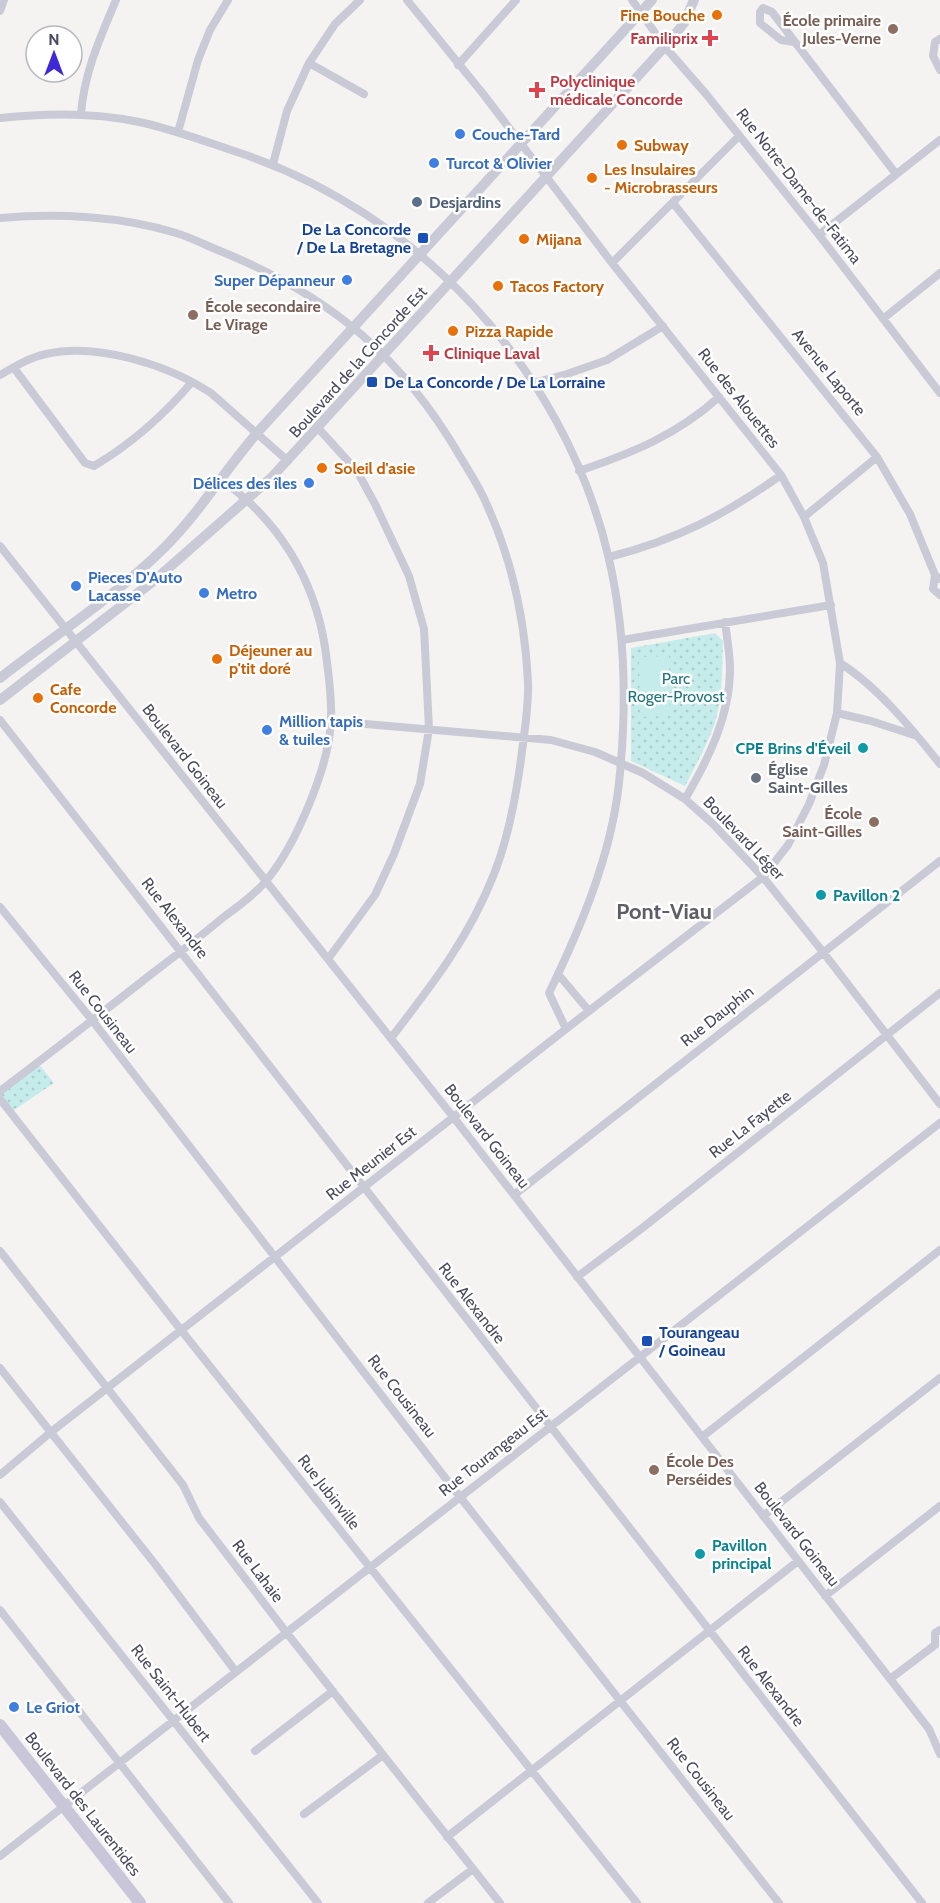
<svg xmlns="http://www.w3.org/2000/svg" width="940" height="1903" font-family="Cabin,sans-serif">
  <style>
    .grass { fill: url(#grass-dots) }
    .garden { fill: #c5ecea }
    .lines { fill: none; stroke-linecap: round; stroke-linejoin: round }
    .minor { stroke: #cacad7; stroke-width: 8 }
    .tertiary { stroke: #cacad7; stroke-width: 10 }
    .secondary { stroke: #c8c6d8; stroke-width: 12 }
    .food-dot { fill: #e8710a; stroke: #fff; stroke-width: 2 }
    .education-dot { fill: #8d6e63; stroke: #fff; stroke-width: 2 }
    .health-dot { fill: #e0444e; stroke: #fff; stroke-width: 2 }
    .shop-dot { fill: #3f7fe0; stroke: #fff; stroke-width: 2 }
    .service-dot { fill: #5c6f8a; stroke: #fff; stroke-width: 2 }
    .transit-dot { fill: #1a4fb4; stroke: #fff; stroke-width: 2 }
    .culture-dot { fill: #0f9aa8; stroke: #fff; stroke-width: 2 }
    .worship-dot { fill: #6b7280; stroke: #fff; stroke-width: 2 }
    .labels { text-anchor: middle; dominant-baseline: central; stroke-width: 5; stroke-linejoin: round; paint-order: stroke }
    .food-label { font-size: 16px; font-weight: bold; fill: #c56008; stroke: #fff; text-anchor: start }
    .education-label { font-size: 16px; font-weight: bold; fill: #785e54; stroke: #fff; text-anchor: end }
    .health-label { font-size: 16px; font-weight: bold; fill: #be3a42; stroke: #fff; text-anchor: start }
    .shop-label { font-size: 16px; font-weight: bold; fill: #366cbe; stroke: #fff; text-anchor: start }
    .street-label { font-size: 16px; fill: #4b4b5d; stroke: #fff }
    .service-label { font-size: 16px; font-weight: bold; fill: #4e5e75; stroke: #fff; text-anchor: start }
    .transit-label { font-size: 16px; font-weight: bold; fill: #164399; stroke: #fff; text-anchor: start }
    .park-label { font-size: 16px; fill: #20757a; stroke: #fff }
    .culture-label { font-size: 16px; font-weight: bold; fill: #0d838f; stroke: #fff; text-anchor: start }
    .worship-label { font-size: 16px; font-weight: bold; fill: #5b616d; stroke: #fff; text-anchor: start }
    .district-label { font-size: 22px; font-weight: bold; fill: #5f5e66; stroke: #fff }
  </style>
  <defs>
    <pattern id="grass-dots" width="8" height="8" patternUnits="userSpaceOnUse" patternTransform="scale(1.5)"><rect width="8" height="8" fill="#c5ecea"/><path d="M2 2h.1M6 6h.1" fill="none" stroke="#abcccb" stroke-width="1.8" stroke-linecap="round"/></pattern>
  </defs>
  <rect width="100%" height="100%" fill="#f4f3f2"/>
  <path class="grass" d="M715,633l8,8c-1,24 0,50 -6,74 -6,24 -21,49 -32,71l-54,-25v-113z
    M38,1063l16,20 -43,29 -11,-13v-8z"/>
  <path class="garden" d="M669,656l1,60 -30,1 -1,-60z"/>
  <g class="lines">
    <path class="minor" d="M632,0l33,47 41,47 113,141 121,158
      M0,11l4,-11
      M940,39l-5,3 -2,14 7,14
      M794,42l-13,-2 -21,-17v-11l3,-4 9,4 124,162
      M309,63l55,31
      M458,65l58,-65
      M81,114c3,-41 19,-76 35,-114
      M0,118c46,-5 93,-6 139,4 33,7 65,19 98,30 180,59 327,217 371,403 18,75 19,152 11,228 -8,73 -38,144 -70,210l17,36
      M178,132l20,-72 12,-30 18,-30
      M273,164l14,-53 22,-48 26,-39 25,-24
      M673,203l204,254 33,57 25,61 5,4
      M0,218c57,-5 121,-2 176,15 17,5 33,14 49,20 107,44 178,105 236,205 9,15 19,30 26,47 25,55 38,117 41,177 1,25 -4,52 -7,77 -5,37 -13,80 -27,115 -25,64 -62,111 -103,164
      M819,235l121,-95
      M612,263l127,-127
      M884,318l56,-45
      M14,368l71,95 9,3c37,-22 70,-51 98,-84
      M0,375c15,-8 29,-18 46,-21 51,-12 122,11 165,39l77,68
      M533,383l34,-9 40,-14 56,-34
      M318,428l39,43 18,33 34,72 15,53 5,100 -9,55 -26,70 -19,41 -47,64
      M579,471c53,-18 98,-36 140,-74
      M804,517l73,-60
      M0,546l458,577 471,606 11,25
      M609,557c67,-17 116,-42 172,-82
      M935,575l-2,14 7,6
      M622,640l209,-35
      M840,663c38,24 72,66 100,101
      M837,713l34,8 43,14
      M0,720l922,1183
      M331,721l220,19 44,12 48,21 42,26 28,25 50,53 60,75 117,152
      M685,799c23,-39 45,-83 45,-130 0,-15 -3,-31 -5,-47
      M0,907l92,113 368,477 319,406
      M558,974l31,37
      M0,1091c52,-39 103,-79 154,-119 24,-18 48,-37 71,-56 14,-10 30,-22 41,-35 30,-36 64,-116 65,-162 1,-24 -3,-49 -6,-72 -11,-69 -47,-128 -105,-168
      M0,1099l181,231 456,573
      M514,1195l426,-334
      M0,1251l183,234 16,33 87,114 214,271
      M577,1277l64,-48 299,-236
      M0,1368l155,196 81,108
      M702,1437l238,-187
      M0,1475l51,-43 538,-421 174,-134 25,-32 21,-41 15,-39 13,-52 3,-50 -17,-100 -19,-46 -23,-42 -169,-212 -128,-168 -77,-95
      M0,1502l318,401
      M763,1516l177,-138
      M825,1596l115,-90
      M0,1610l229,293
      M935,1645v-12l5,-3
      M890,1679l45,-34
      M255,1751l78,-60
      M304,1814l79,-59
      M447,1837l351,-276
      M0,1856l940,-733
      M428,1903l45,-34"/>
    <path class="tertiary" d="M0,678c55,-43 115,-81 165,-131 35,-35 60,-77 92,-114l395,-433
      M0,700l156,-121 115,-101 398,-436 15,-19 10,-23"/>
    <path class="secondary" d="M0,1725l140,178"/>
  </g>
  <g class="food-dot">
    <circle cx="717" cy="15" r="6"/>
    <circle cx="622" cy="145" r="6"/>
    <circle cx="592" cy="178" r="6"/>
    <circle cx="524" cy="239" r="6"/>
    <circle cx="498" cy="286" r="6"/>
    <circle cx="453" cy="331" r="6"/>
    <circle cx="322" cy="468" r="6"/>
    <circle cx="217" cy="659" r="6"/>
    <circle cx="38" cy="698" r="6"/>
  </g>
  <g class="education-dot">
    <circle cx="893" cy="29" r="6"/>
    <circle cx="193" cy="315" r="6"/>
    <circle cx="874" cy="822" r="6"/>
    <circle cx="654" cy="1470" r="6"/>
  </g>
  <g class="health-dot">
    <path d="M707 29h6v6h6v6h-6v6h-6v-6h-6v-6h6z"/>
    <path d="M534 81h6v6h6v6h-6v6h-6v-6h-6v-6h6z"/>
    <path d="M428 344h6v6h6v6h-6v6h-6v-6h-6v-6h6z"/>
  </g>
  <g class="shop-dot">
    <circle cx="460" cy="134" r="6"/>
    <circle cx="434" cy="163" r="6"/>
    <circle cx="347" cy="280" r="6"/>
    <circle cx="309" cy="483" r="6"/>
    <circle cx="76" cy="586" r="6"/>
    <circle cx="204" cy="593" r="6"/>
    <circle cx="267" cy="730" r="6"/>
    <circle cx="14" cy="1707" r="6"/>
  </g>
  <circle class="service-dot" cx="417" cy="202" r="6"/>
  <g class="transit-dot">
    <rect x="417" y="232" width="12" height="12" rx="3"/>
    <rect x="366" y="376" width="12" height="12" rx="3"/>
    <rect x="641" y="1335" width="12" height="12" rx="3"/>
  </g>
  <g class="culture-dot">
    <circle cx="863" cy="748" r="6"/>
    <circle cx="821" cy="895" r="6"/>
    <circle cx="700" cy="1554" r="6"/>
  </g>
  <circle class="worship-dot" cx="756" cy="778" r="6"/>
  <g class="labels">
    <g class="food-label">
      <text x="705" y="15" text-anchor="end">Fine Bouche</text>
      <text x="634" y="145">Subway</text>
      <text x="604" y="169">Les Insulaires<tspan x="604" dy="18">- Microbrasseurs</tspan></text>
      <text x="536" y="239">Mijana</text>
      <text x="510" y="286">Tacos Factory</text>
      <text x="465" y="331">Pizza Rapide</text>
      <text x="334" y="468">Soleil d'asie</text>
      <text x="229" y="650">Déjeuner au<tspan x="229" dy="18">p'tit doré</tspan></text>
      <text x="50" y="689">Cafe<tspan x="50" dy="18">Concorde</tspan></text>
    </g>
    <g class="education-label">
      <text x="881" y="20">École primaire<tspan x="881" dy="18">Jules-Verne</tspan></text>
      <text x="205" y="306" text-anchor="start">École secondaire<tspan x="205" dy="18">Le Virage</tspan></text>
      <text x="862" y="813">École<tspan x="862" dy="18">Saint-Gilles</tspan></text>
      <text x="666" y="1461" text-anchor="start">École Des<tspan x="666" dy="18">Perséides</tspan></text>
    </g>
    <g class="health-label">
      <text x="698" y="38" text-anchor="end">Familiprix</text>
      <text x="550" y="81">Polyclinique<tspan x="550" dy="18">médicale Concorde</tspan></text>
      <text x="444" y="353">Clinique Laval</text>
    </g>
    <g class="shop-label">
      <text x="472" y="134">Couche-Tard</text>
      <text x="446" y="163">Turcot &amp; Olivier</text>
      <text x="335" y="280" text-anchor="end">Super Dépanneur</text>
      <text x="297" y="483" text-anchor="end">Délices des îles</text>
      <text x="88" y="577">Pieces D'Auto<tspan x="88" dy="18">Lacasse</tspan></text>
      <text x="216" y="593">Metro</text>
      <text x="279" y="721">Million tapis<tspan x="279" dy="18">&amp; tuiles</tspan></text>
      <text x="26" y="1707">Le Griot</text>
    </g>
    <g class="street-label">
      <text transform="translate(799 186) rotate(52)">Rue Notre-Dame-de-Fatima</text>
      <text transform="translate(358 362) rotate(-48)">Boulevard de la Concorde Est</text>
      <text transform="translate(829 372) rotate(51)">Avenue Laporte</text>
      <text transform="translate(739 398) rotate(52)">Rue des Alouettes</text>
      <text transform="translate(185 756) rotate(52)">Boulevard Goineau</text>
      <text transform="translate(744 838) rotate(46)">Boulevard Léger</text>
      <text transform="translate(175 918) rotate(52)">Rue Alexandre</text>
      <text transform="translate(103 1012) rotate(52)">Rue Cousineau</text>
      <text transform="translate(717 1016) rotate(-38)">Rue Dauphin</text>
      <text transform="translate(750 1124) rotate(-38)">Rue La Fayette</text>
      <text transform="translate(487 1136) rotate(52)">Boulevard Goineau</text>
      <text transform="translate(371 1163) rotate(-38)">Rue Meunier Est</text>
      <text transform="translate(472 1303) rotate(52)">Rue Alexandre</text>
      <text transform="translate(402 1396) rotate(52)">Rue Cousineau</text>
      <text transform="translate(493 1452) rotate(-38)">Rue Tourangeau Est</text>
      <text transform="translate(329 1492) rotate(52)">Rue Jubinville</text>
      <text transform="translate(797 1534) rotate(52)">Boulevard Goineau</text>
      <text transform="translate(258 1571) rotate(53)">Rue Lahaie</text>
      <text transform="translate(771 1686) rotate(52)">Rue Alexandre</text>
      <text transform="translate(171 1693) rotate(52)">Rue Saint-Hubert</text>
      <text transform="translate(701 1779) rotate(52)">Rue Cousineau</text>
      <text transform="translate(83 1804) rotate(52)">Boulevard des Laurentides</text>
    </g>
    <g class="service-label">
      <text x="429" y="202">Desjardins</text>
    </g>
    <g class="transit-label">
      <text x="411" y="229" text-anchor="end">De La Concorde<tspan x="411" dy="18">/ De La Bretagne</tspan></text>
      <text x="384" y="382">De La Concorde / De La Lorraine</text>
      <text x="659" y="1332">Tourangeau<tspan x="659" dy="18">/ Goineau</tspan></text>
    </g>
    <g class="park-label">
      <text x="676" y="678">Parc<tspan x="676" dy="18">Roger-Provost</tspan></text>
    </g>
    <g class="culture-label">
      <text x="851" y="748" text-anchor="end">CPE Brins d'Éveil</text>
      <text x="833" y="895">Pavillon 2</text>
      <text x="712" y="1545">Pavillon<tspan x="712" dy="18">principal</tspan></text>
    </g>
    <g class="worship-label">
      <text x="768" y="769">Église<tspan x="768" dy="18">Saint-Gilles</tspan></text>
    </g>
    <g class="district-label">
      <text x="664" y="911">Pont-Viau</text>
    </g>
  </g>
  <g transform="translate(54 54)"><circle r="28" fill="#ffffff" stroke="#b7b7be" stroke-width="1.5"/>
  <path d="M0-4.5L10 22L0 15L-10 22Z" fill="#3e29d6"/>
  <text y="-9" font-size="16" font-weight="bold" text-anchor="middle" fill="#4b4b5d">N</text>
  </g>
</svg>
